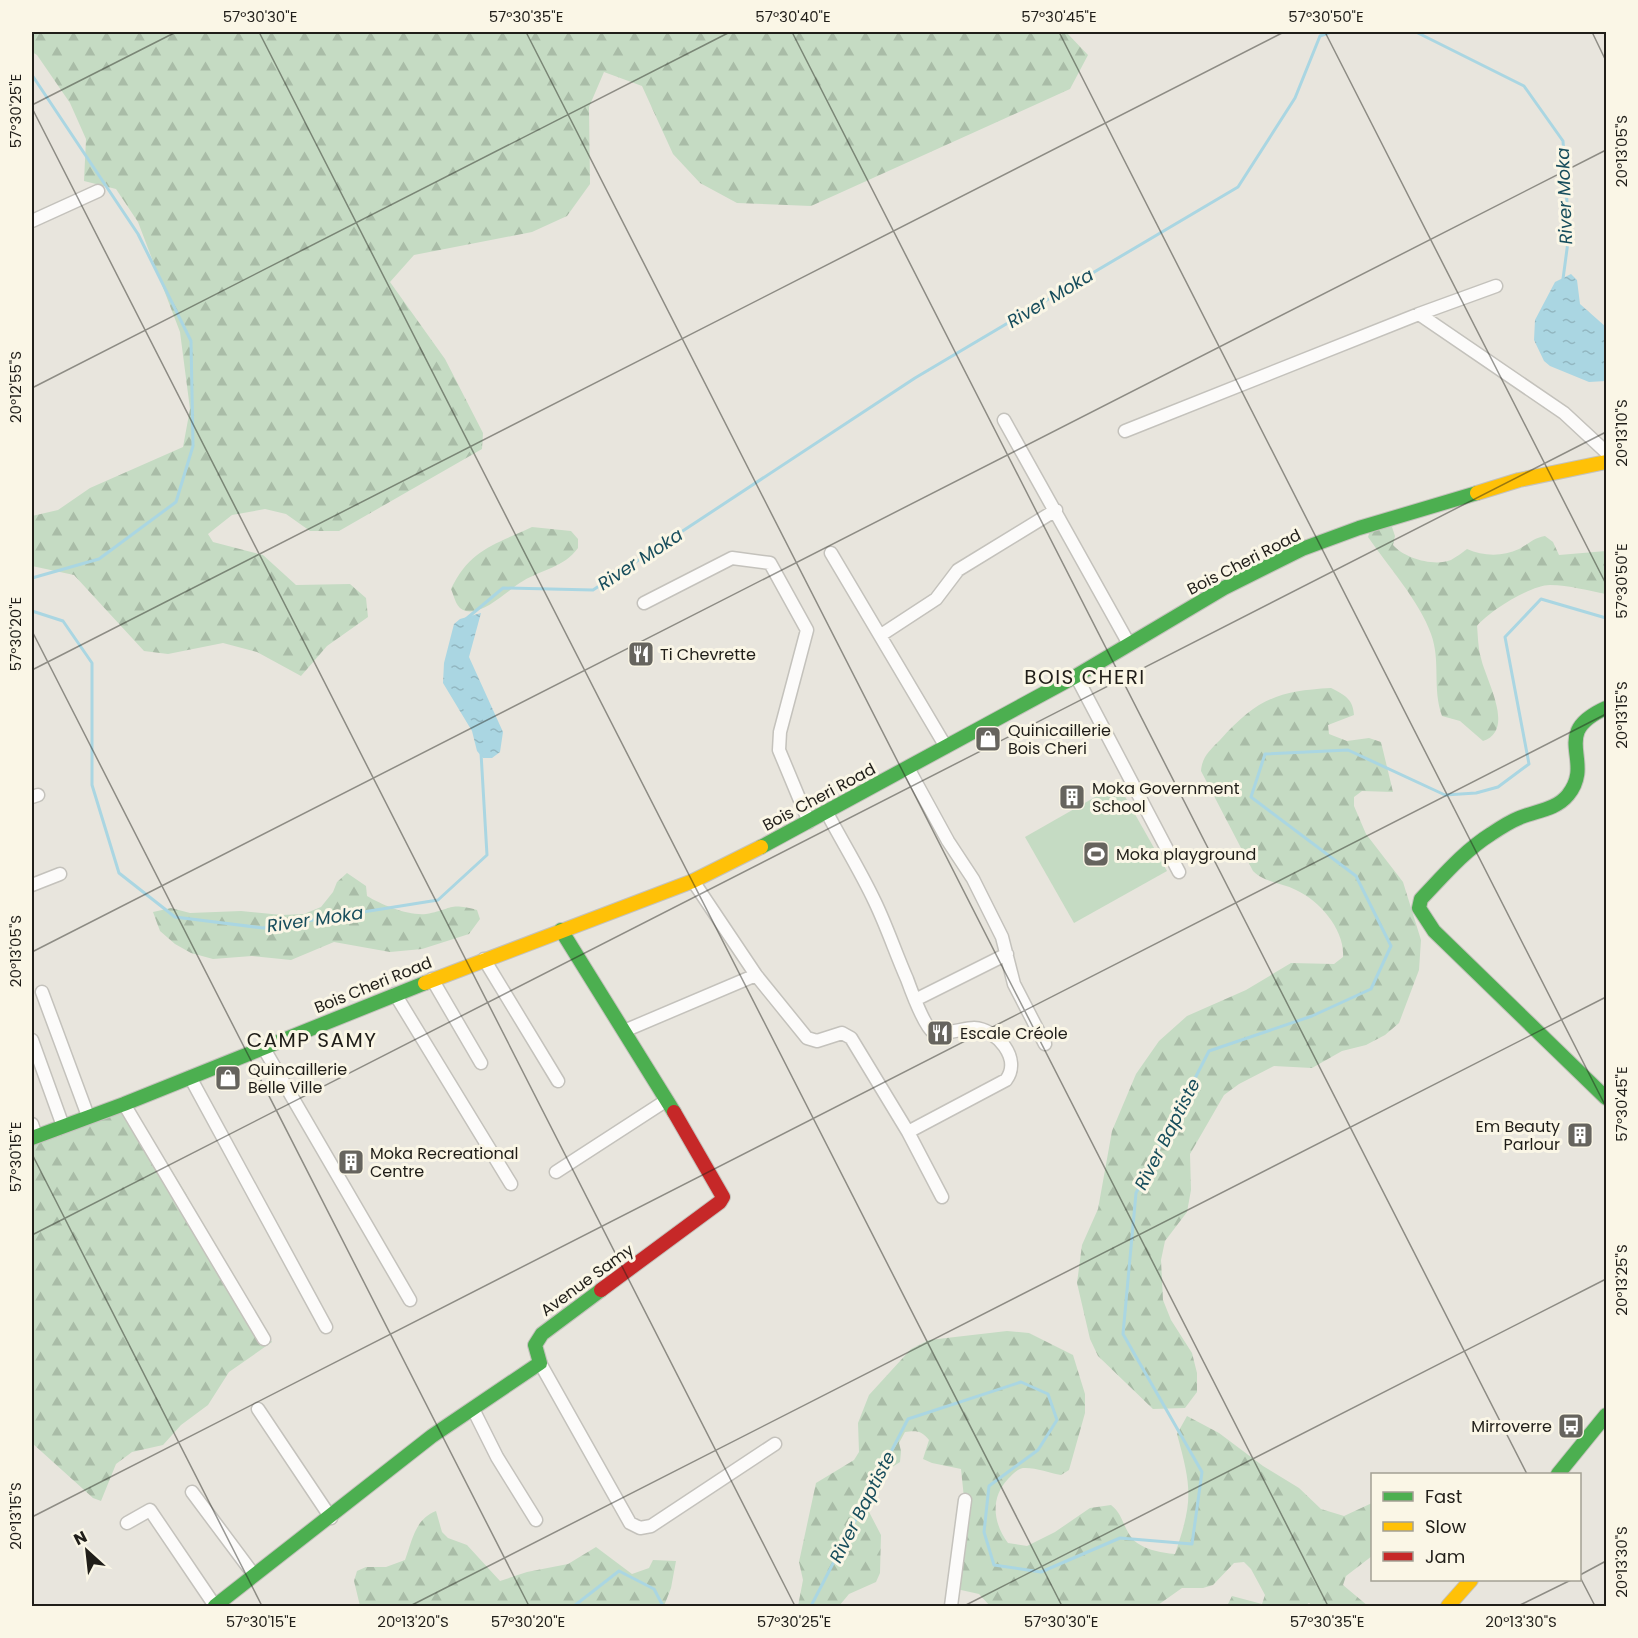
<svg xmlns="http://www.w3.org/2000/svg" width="1638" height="1638" font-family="Poppins,sans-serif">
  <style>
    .forest { fill: url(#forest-firs) }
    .pitch { fill: #c5dbc3 }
    .water { fill: url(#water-ripples) }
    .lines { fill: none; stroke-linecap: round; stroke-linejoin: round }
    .stream { stroke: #aad6e2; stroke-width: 3 }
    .street-casing { stroke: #c4c2bc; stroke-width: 15 }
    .fast-casing { stroke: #c4c2bc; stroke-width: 16 }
    .slow-casing { stroke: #c4c2bc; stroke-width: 16 }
    .jam-casing { stroke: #c4c2bc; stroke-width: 16 }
    .street { stroke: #fcfbfa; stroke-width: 12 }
    .fast { stroke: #4caf50; stroke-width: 14 }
    .slow { stroke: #ffc107; stroke-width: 14 }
    .jam { stroke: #c62828; stroke-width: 14 }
    .ticks { fill: none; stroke: #201e19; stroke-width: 1.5; stroke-opacity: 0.45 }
    .labels { text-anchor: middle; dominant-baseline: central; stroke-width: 6; stroke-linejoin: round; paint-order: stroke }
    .street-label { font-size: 16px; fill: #201e19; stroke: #faf6e6 }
    .poi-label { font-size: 16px; fill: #201e19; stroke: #faf6e6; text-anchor: start }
    .water-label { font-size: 18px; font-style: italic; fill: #174d5c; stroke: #faf6e6 }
    .quarter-label { font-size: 20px; letter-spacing: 1.5px; fill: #201e19; stroke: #faf6e6 }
    .neatline { fill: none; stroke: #201e19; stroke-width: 2 }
    .ticks-label { font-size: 15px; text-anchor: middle; fill: #201e19 }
  </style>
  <defs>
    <pattern id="forest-firs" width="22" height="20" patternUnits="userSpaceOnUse" patternTransform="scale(1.5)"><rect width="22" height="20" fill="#c5dbc3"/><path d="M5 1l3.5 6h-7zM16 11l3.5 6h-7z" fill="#a9bca7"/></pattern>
    <pattern id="water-ripples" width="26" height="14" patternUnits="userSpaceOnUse" patternTransform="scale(1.5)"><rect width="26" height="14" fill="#aad6e2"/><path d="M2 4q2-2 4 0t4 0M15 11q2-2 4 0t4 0" fill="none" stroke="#92b7c1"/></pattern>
  </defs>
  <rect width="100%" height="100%" fill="#e8e5dd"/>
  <path class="forest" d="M32,32h1034l22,23 -18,34 -259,117 -74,-3 -37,-20 -27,-29 -31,-68 -38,-14 -15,35 1,77 -23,32 -35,16 -118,23 -24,27 55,77 38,74 -1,16 -143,82h-29l-24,-17 -21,-5 -33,6 -24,19 5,8 50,13 33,30 54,-1 16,14 2,19 -41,29 -26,30 -44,-24 -34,-9 -55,11 -24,-3 -70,-76 -42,-9v-50l26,-6 32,-22 93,-41 7,-38 -10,-77 -42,-110 -22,-33 -32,-8 2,-42 -16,-36 -33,-48 -5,-3z
    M532,527l39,4 7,8v9c-15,20 -35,21 -55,33 -14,8 -39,34 -57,30 -10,-2 -11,-13 -15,-22 19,-40 43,-44 81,-62z
    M1392,527l3,9 -2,9c11,13 41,22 58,15 5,-3 11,-7 16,-11 16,7 35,8 52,0 10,-5 14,-11 26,-13l8,6 6,13 47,-4v43c-17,-3 -37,-9 -56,-9 -19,0 -61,26 -73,41 1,10 1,22 4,32 5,23 35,72 2,83l-23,-20 -18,-5c-10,-28 -1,-55 -11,-82 -11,-32 -43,-68 -63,-97l3,-9z
    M1331,688c14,7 22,11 23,27l-26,10 1,9 18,7 22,-3 12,4 12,50 -31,-1 -8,6v9l12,28 37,48 18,58 -2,30 -20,53 -14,12 -19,10 -24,6 -30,17 -38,-2 -35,18 -15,11 -34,59 1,36 -4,22 -22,29 -4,19 2,40 8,20 21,33 5,20v19l-12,16 -32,1 -55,-53 -8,-17 -13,-56 5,-38 16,-36 14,-78 24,-57 23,-33 28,-25 59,-26 45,-27 43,1 9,-7c2,-27 -23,-56 -47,-67 -15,-8 -31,-7 -43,-19l-52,-100c1,-14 9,-21 19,-31 36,-40 56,-49 111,-52z
    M347,873l19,13 1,10c15,9 42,20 59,18 26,-4 21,-12 51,-4l3,9 -11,15 -47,15 -32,3 -56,-10 -43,18 -39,-4 -39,3 -22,-6 -16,-9 -15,-13 -7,-19 18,-4 19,5 51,-2 41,4 22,-1 17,-7 12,-15 4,-10z
    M130,1102l55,90 37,70 50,80 -43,30 -21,33 -27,20 -18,20 -31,7 -16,12 -15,37 -8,-3 -61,-55v-301z
    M1007,1331l22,2 44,22 12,39v19l-16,57 -8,5c-11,-2 -27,-8 -38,-7 -6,1 -11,7 -15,11 -18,19 -15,44 0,64l19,3 28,-14 35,-24 21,-3c11,8 12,21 20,32 9,12 30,16 44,17 18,-53 17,-65 2,-120l10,-18 32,17 44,33 36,22 22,21 23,7 28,-13v53l-26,20 -3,9 25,21h-55l-4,-3 -5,3h-77l5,-10 30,8 3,-9 -14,-26 -7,-7 -10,1 -21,22 -10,3h-21l-24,17 -168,1 -11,-12 -27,-6 12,-90 -3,-29 -29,-6 -9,-4 6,-19c-7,-9 -12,-10 -24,-8l-6,11 2,8 -1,11 -31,20 -1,28 13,25 -1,38 -4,9 -27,12 -10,12h-41l5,-26 -4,-18 17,-79 38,-23 5,-8 -1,-29 11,-28 42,-46 18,-9z
    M436,1511l6,21 6,6 19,7 33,36 27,-9 41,-8 28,-17 36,27 17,-6 4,-8 23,1 -5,27 -7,18h-304l-6,-25 3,-10 9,-4h20l19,-7c7,-19 10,-41 31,-49z"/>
  <path class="pitch" d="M1118,784l49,87 -93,52 -49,-86z"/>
  <path class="water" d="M1571,274l6,6 3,24 26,23v54l-17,1 -39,-16 -6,-5 -10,-21 1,-20 20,-38z
    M481,613l-12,44 34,75 -3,20 -8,6h-9l-6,-7 -5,-20 -29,-48 1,-20 10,-39 6,-5z"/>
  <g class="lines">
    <path class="stream" d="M1416,32l108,54 39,55 6,93 -6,45
      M32,75l106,159 53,107 2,105 -17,56 -77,57 -67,19
      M32,611l31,10 29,42v122l27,88 56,44 88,11 175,-28 49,-45 -6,-102
      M466,619l37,-31 90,2 322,-212 323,-191 57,-89 25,-62 11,-4
      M574,1606l45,-35 35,18 9,17
      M811,1606l97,-187 113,-37 27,12 9,26 -19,30 -49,36 -5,46 10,33 47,7 79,-34 72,6 10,-72 -79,-138 13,-141 73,-142 103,-35 59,-27 20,-43 -35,-70 -105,-79 14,-43 83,-4 97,45 31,-2 22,-6 31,-23 -24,-127 36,-38 65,19"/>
    <defs>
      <path id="street" d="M32,221l66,-30
        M1419,314l145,99 42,39
        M1004,420l125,224
        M1125,431l294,-117 77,-28
        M831,553l115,194
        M644,603l88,-45 38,5 37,67 -27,102 -1,18 30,72
        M881,635l55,-36 22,-29 98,-60
        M1076,676l103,196
        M908,768l40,73 25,38 29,58 12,47 31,60
        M32,797l6,-2
        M827,813c16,30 34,59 48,89 12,25 21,52 32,77 4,11 17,47 26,53 6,4 32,-4 41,-4 23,1 48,31 32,52l-98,52
        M693,881l63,94 51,63 10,3 25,-8 9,5 57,94 34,65
        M32,885l28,-11
        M484,959l74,122
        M432,979l49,84
        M42,992l46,124
        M395,994l116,190
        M915,1000l92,-46
        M624,1031l132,-56
        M32,1040l31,86
        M263,1047l147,253
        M190,1077l136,250
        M124,1104l140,235
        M32,1124l4,12
        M556,1172l111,-72
        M540,1363l90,160 10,5 11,-2 124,-82
        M258,1409l73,109
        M473,1409l24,48 39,63
        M192,1492l62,83
        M127,1523l23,-13 65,96
        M951,1606l14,-106"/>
      <path id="fast" d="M1606,708c-58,26 -10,52 -38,87 -12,15 -33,16 -49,23 -10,4 -19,10 -28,16 -27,17 -48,42 -70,65l-2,9 15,23 172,167
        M761,847l315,-171 148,-88 78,-39 57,-21 118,-35
        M561,930l113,182
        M32,1138l92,-34 301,-121
        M1558,1474l48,-59
        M215,1606l217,-170 108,-73 -5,-18 7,-11 59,-44"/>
      <path id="slow" d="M1477,493l42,-13 87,-18
        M425,983l268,-102 68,-34
        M1448,1606l23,-26"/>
      <path id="jam" d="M601,1290l119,-88 3,-5 -49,-85"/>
    </defs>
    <use href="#street" class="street-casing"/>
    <use href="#fast" class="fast-casing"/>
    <use href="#slow" class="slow-casing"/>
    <use href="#jam" class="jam-casing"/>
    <use href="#street" class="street"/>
    <use href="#fast" class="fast"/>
    <use href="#slow" class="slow"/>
    <use href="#jam" class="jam"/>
  </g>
  <path class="ticks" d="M259,32l803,1574M526,32l802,1574M792,32l735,1442M1059,32l547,1075M1325,32l281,552M1592,32l14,29M32,105l144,-73M32,108l763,1498M32,388l698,-356M32,631l497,975M32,670l1252,-638M32,952l1574,-802M32,1154l230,452M32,1235l1574,-803M32,1517l1574,-803M1580,1575l26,-14M1580,1577l15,29M410,1606l1196,-609M964,1606l642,-327M1518,1606l53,-26"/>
  <defs>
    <symbol id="restaurant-square" viewBox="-11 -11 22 22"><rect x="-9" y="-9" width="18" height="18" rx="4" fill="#66645e" stroke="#faf6e6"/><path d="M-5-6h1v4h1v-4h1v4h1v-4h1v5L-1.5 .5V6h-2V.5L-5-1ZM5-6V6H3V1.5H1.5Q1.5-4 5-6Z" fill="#fff"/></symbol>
    <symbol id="shop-square" viewBox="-11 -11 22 22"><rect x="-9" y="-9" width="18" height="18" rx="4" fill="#66645e" stroke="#faf6e6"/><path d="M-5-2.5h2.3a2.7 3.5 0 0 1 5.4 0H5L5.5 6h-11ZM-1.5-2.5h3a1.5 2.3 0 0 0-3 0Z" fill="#fff"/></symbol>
    <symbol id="building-square" viewBox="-11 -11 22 22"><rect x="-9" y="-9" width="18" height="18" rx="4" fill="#66645e" stroke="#faf6e6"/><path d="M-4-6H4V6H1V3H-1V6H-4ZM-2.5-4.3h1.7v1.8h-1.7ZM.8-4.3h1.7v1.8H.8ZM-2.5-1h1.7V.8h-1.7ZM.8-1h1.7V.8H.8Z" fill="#fff"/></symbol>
    <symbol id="stadium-square" viewBox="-11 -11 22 22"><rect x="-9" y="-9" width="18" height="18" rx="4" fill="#66645e" stroke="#faf6e6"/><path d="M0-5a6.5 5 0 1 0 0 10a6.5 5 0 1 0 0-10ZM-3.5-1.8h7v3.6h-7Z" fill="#fff"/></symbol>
    <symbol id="bus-square" viewBox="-11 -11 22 22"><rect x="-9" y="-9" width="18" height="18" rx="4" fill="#66645e" stroke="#faf6e6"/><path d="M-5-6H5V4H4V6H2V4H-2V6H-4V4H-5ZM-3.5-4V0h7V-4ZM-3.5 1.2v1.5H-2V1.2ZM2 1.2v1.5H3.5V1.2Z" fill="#fff"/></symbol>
  </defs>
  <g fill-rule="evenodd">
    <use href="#restaurant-square" x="626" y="639" width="30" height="30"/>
    <use href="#shop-square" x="973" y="724" width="30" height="30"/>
    <use href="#building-square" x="1057" y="782" width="30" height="30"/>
    <use href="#stadium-square" x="1081" y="839" width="30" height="30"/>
    <use href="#restaurant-square" x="925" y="1018" width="30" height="30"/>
    <use href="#shop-square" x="213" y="1063" width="30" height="30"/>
    <use href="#building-square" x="1565" y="1120" width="30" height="30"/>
    <use href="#building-square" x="336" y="1147" width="30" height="30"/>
    <use href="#bus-square" x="1556" y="1411" width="30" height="30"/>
  </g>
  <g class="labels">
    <g class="street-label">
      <text transform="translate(1244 562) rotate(-27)">Bois Cheri Road</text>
      <text transform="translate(819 797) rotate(-28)">Bois Cheri Road</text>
      <text transform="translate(373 985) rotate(-22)">Bois Cheri Road</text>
      <text transform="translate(587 1280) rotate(-36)">Avenue Samy</text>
    </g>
    <g class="poi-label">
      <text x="660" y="654">Ti Chevrette</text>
      <text x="1008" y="730">Quinicaillerie<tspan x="1008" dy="18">Bois Cheri</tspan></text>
      <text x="1092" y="788">Moka Government<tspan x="1092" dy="18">School</tspan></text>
      <text x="1116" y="854">Moka playground</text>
      <text x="960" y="1033">Escale Créole</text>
      <text x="248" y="1069">Quincaillerie<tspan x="248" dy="18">Belle Ville</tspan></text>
      <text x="1560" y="1126" text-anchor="end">Em Beauty<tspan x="1560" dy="18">Parlour</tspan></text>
      <text x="370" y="1153">Moka Recreational<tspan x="370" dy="18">Centre</tspan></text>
      <text x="1552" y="1426" text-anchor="end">Mirroverre</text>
    </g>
    <g class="water-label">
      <text transform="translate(1564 196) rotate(-92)">River Moka</text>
      <text transform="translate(1050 298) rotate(-31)">River Moka</text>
      <text transform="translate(640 559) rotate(-33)">River Moka</text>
      <text transform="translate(315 919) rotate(-8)">River Moka</text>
      <text transform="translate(1167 1134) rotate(-63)">River Baptiste</text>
      <text transform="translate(862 1507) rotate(-63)">River Baptiste</text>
    </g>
    <g class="quarter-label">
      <text x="1085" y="677">BOIS CHERI</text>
      <text x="312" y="1040">CAMP SAMY</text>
    </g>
  </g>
  <rect width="1638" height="1638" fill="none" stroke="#faf6e6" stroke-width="66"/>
  <rect x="1371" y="1473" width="210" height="108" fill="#faf6e6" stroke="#a3a094" stroke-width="1.5"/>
  <rect x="1383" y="1492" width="30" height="9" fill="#4caf50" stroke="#a3a094" stroke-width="1.5"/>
  <text x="1425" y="1503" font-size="18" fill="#201e19">Fast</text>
  <rect x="1383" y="1522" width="30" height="9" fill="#ffc107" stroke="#a3a094" stroke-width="1.5"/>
  <text x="1425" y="1533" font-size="18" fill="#201e19">Slow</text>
  <rect x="1383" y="1552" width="30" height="9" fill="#c62828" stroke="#a3a094" stroke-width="1.5"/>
  <text x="1425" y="1563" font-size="18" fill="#201e19">Jam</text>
  <g transform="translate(87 1551) rotate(333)" stroke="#faf6e6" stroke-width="4.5" paint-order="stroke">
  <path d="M0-4.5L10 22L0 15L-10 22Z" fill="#201e19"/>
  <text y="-9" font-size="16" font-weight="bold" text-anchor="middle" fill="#201e19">N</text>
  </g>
  <rect x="33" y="33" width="1572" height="1572" class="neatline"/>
  <g class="ticks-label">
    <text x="260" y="22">57°30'30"E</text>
    <text x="526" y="22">57°30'35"E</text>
    <text x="793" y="22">57°30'40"E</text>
    <text x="1059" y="22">57°30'45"E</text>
    <text x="1326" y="22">57°30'50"E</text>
    <text transform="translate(16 111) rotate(-90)" y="5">57°30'25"E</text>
    <text transform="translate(1622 151) rotate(-90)" y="5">20°13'05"S</text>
    <text transform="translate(16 387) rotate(-90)" y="5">20°12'55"S</text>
    <text transform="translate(1622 433) rotate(-90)" y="5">20°13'10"S</text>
    <text transform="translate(1622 581) rotate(-90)" y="5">57°30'50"E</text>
    <text transform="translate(16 634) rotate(-90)" y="5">57°30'20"E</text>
    <text transform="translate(1622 715) rotate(-90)" y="5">20°13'15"S</text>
    <text transform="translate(16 951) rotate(-90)" y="5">20°13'05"S</text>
    <text transform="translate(1622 1104) rotate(-90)" y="5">57°30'45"E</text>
    <text transform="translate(16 1157) rotate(-90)" y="5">57°30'15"E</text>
    <text transform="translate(1622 1280) rotate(-90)" y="5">20°13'25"S</text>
    <text transform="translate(16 1516) rotate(-90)" y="5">20°13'15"S</text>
    <text transform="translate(1622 1562) rotate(-90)" y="5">20°13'30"S</text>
    <text x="261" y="1627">57°30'15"E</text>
    <text x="413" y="1627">20°13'20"S</text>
    <text x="528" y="1627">57°30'20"E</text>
    <text x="794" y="1627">57°30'25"E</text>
    <text x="1061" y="1627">57°30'30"E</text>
    <text x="1327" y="1627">57°30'35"E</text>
    <text x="1521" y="1627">20°13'30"S</text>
  </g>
</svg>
